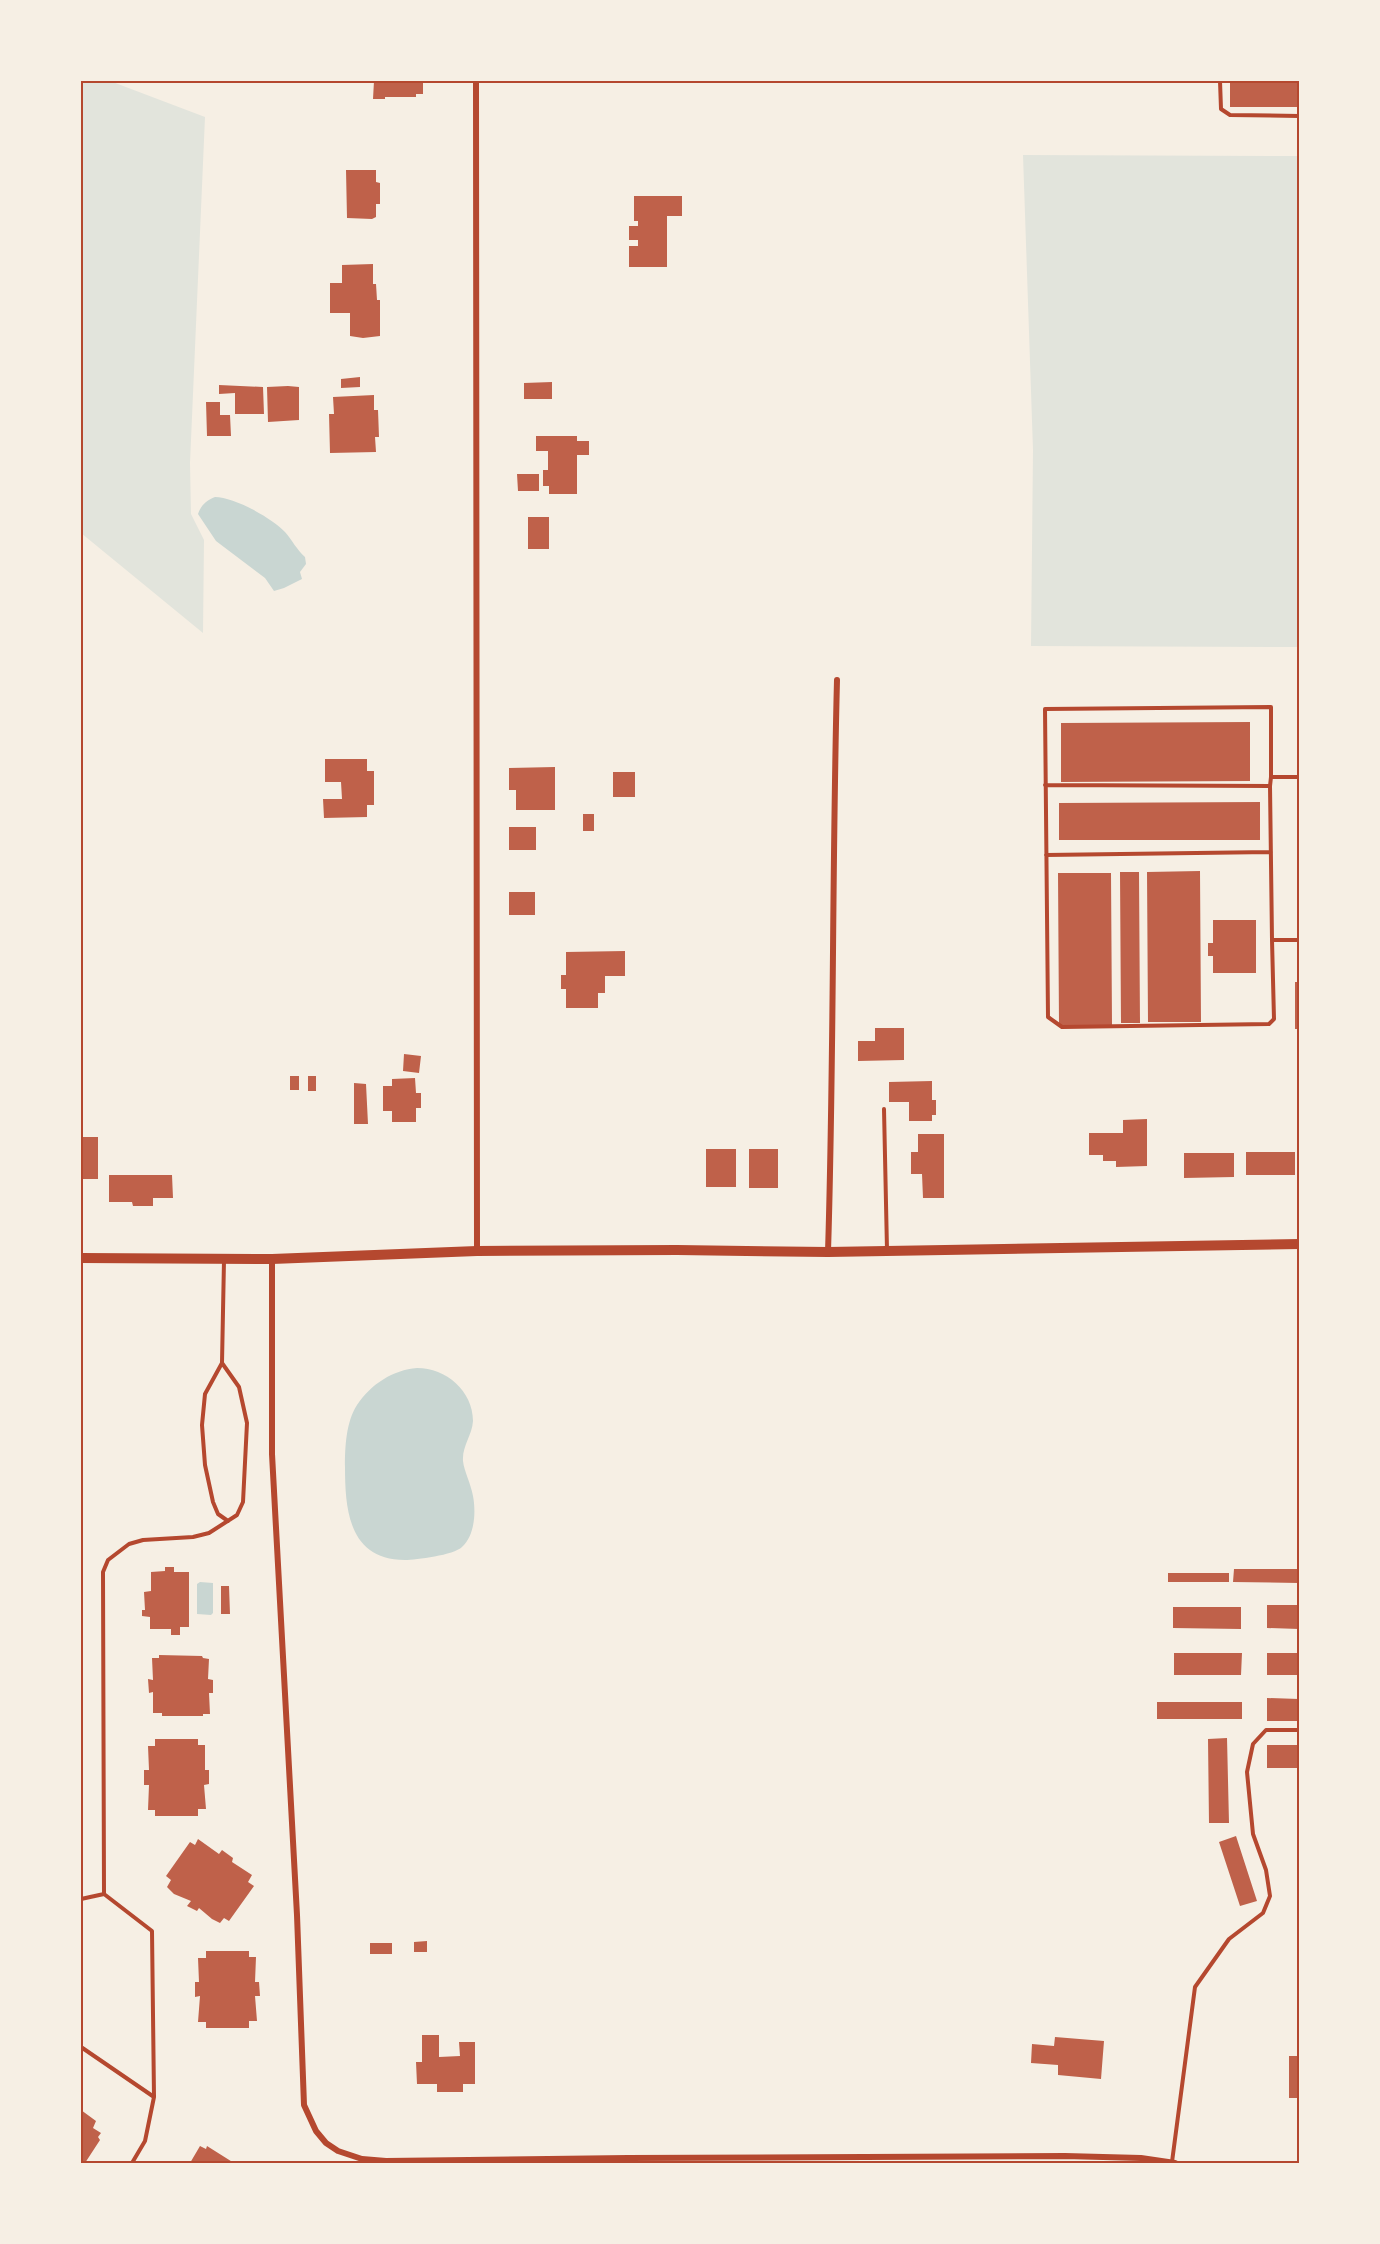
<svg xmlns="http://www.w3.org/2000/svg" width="1380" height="2244" font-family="Roboto,sans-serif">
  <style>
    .green { fill: #e2e4dc }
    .water { fill: #c9d6d2 }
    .building { fill: #bf614a }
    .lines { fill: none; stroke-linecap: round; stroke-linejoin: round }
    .service { stroke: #b5482f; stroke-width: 4 }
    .minor { stroke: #b5482f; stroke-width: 6 }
    .tertiary { stroke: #b5482f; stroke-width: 10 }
    .neatline { fill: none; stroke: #b5482f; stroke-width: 2 }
  </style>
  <rect width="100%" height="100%" fill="#f6efe4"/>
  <path class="green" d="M81,81h29l95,36 -15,346 1,51 13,26 -1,93 -122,-100z
    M1023,155l276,1v491l-268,-1 2,-196z"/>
  <path class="water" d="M215,497c19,0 57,21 70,35 7,8 12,18 20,25l1,7 -6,8 2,7 -18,9 -10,3 -9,-13 -49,-37 -18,-27c3,-9 9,-14 17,-17z
    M417,1368c29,0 56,23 56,53 -1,15 -11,25 -10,40 1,10 8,23 10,35 3,16 2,39 -11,51 -8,8 -46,13 -57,13 -56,0 -60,-50 -60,-93 0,-20 1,-45 12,-62 14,-21 36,-35 60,-37z
    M200,1582l13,1v30l-2,2 -14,-1v-30z"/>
  <path class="building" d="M374,81h49v13h-7v3h-31v2h-12z
    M1230,81h69v26h-69z
    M346,170h30v12l4,1v21h-4v13l-4,2 -25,-1z
    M634,196h48v20h-15v51h-38v-21h9v-6h-9v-14h9v-5h-4z
    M373,264v20h3l1,16h3v36l-17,2 -13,-2v-23h-20v-30h12v-18z
    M360,377v10l-19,1v-9z
    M552,382v17h-28v-16z
    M219,385l44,2 1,27h-29v-21l-16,1z
    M288,386l11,1v33l-31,2 -1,-35z
    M374,395v15h4l1,27h-4l1,15 -46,1 -1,-39h5l-1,-17z
    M206,402h14v13h10l1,21h-24z
    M536,436h41v5h12v14h-12v39h-28v-8h-6v-16h5v-19h-12z
    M517,474h22v17h-21z
    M528,517h21v32h-21z
    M1250,722v59l-189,1v-59z
    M325,759h42v12h7v34h-7v12l-43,1 -1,-19h19l-1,-17h-16z
    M555,767v43h-39v-20h-7v-22z
    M613,772h22v25h-22z
    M1260,802v38h-201v-37z
    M583,814h11v17h-11z
    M509,827h27v23h-27z
    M1200,871l1,151h-53l-1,-150z
    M1120,872h19l1,151h-19z
    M1058,873h53l1,152h-53z
    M509,892h26v23h-26z
    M1213,920h43v53h-43v-17h-5v-13h5z
    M625,951v25h-20v17h-7v15h-32v-19h-5v-14h5v-23z
    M1295,982h4v47h-4z
    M875,1028h29v32l-46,1v-20h17z
    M404,1054l17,2 -2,17 -16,-2z
    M290,1076h9v14h-9z
    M308,1076h8v15h-8z
    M415,1078l1,15h5v15h-5v14h-24v-11h-9v-25h9v-7z
    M932,1081v19h4v15h-4v6h-23v-19h-20v-20z
    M354,1083l12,1 2,40h-14z
    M1147,1119v47l-31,1v-6h-13v-6h-14v-22h34v-13z
    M918,1134h26v64h-21l-1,-24h-11v-22h7z
    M81,1137h17v42h-17z
    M706,1149h30v38h-30z
    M749,1149h29v39h-29z
    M1246,1152h49v23h-49z
    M1184,1153h50v24l-50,1z
    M109,1175h63l1,23h-20v8h-20l-1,-4h-23z
    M165,1567h9v5h15v55h-9v8h-9v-6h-21v-12l-8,-1v-6h3l-1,-18 7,-1v-19l14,-1z
    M1234,1569h65v14l-66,-1z
    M1168,1573h61v9h-61z
    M221,1586h8l1,28h-9z
    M1267,1605h32v24l-32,-1z
    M1173,1607h68v22l-68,-1z
    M1174,1653h68l-1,22h-67z
    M1267,1653h32v22h-32z
    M159,1655l43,1 1,2 6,1 -1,20 5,1v13h-4l1,21h-7v2h-41v-3h-9v-21l-4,1 -1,-14 5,1 -1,-22h7z
    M1267,1698l32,1v22h-32z
    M1157,1702h85v17h-85z
    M1227,1738l2,85h-20l-1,-84z
    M155,1739h43v6h7v25h4v14l-5,1 2,24h-8v7h-43v-6h-7l1,-25h-5v-15h5l-1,-24h7z
    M1267,1745h32v23h-32z
    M1236,1836l21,65 -17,5 -21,-64z
    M198,1839l21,15 3,-4 11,8 -1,4 20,13 -4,7 6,4 -25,35 -5,-3 -4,5 -8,-4 -13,-11 -2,3 -10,-5 4,-5 -17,-7 -7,-7 4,-7 -5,-4 24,-34 5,3z
    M427,1941v11h-13v-10z
    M370,1943h22v11h-22z
    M206,1951h43v6h7l-1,25h4l1,14h-5l2,25h-8v7h-43v-6h-8l2,-26 -5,1v-15h4l-1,-24h8z
    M422,2035h17v22l21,-1 -1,-14h16v42h-12v8h-26v-8h-20l-1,-22h6z
    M1055,2037l49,4 -3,38 -43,-4v-10l-27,-2 1,-19 22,2z
    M1289,2056h10v42h-10z
    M81,2110l15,11 -3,7 8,5 -3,4 2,3 -15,23h-4z
    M200,2146l6,3 1,-3 27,17h-44z"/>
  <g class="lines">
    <path class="service" d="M1220,81l1,28 9,6 69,1
      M1271,777v-70l-226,2 3,308 14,10 207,-3 5,-5 -2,-79
      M1299,777h-28l-1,9 2,154h27
      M1045,785l225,1
      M1046,855l225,-3
      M884,1109l3,141
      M224,1260l-2,103 -17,31 -3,31 3,40 8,37 5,12 10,7
      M104,1894l-1,-322 5,-12 21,-16 14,-4 50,-3 16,-4 28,-18 6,-13 4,-79 -8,-36 -17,-24
      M81,1899l23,-5
      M81,2047l73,50 -2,-166 -48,-37
      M1172,2162l23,-175 34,-48 34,-26 7,-17 -4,-26 -13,-36 -6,-62 6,-28 13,-14h33
      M132,2163l13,-22 9,-44"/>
    <path class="minor" d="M476,81l1,1170
      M828,1252c6,-191 4,-381 9,-572
      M272,1259v195l25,461 7,190 12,26 10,12 12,8 24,8 24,2 242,-3 437,-2 76,2 34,5"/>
    <path class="tertiary" d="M81,1258l191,1 205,-8 200,-1 151,2 471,-8"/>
  </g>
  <rect width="1380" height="2244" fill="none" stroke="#f6efe4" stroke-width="165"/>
  <rect x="82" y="82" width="1216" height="2080" class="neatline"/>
</svg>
